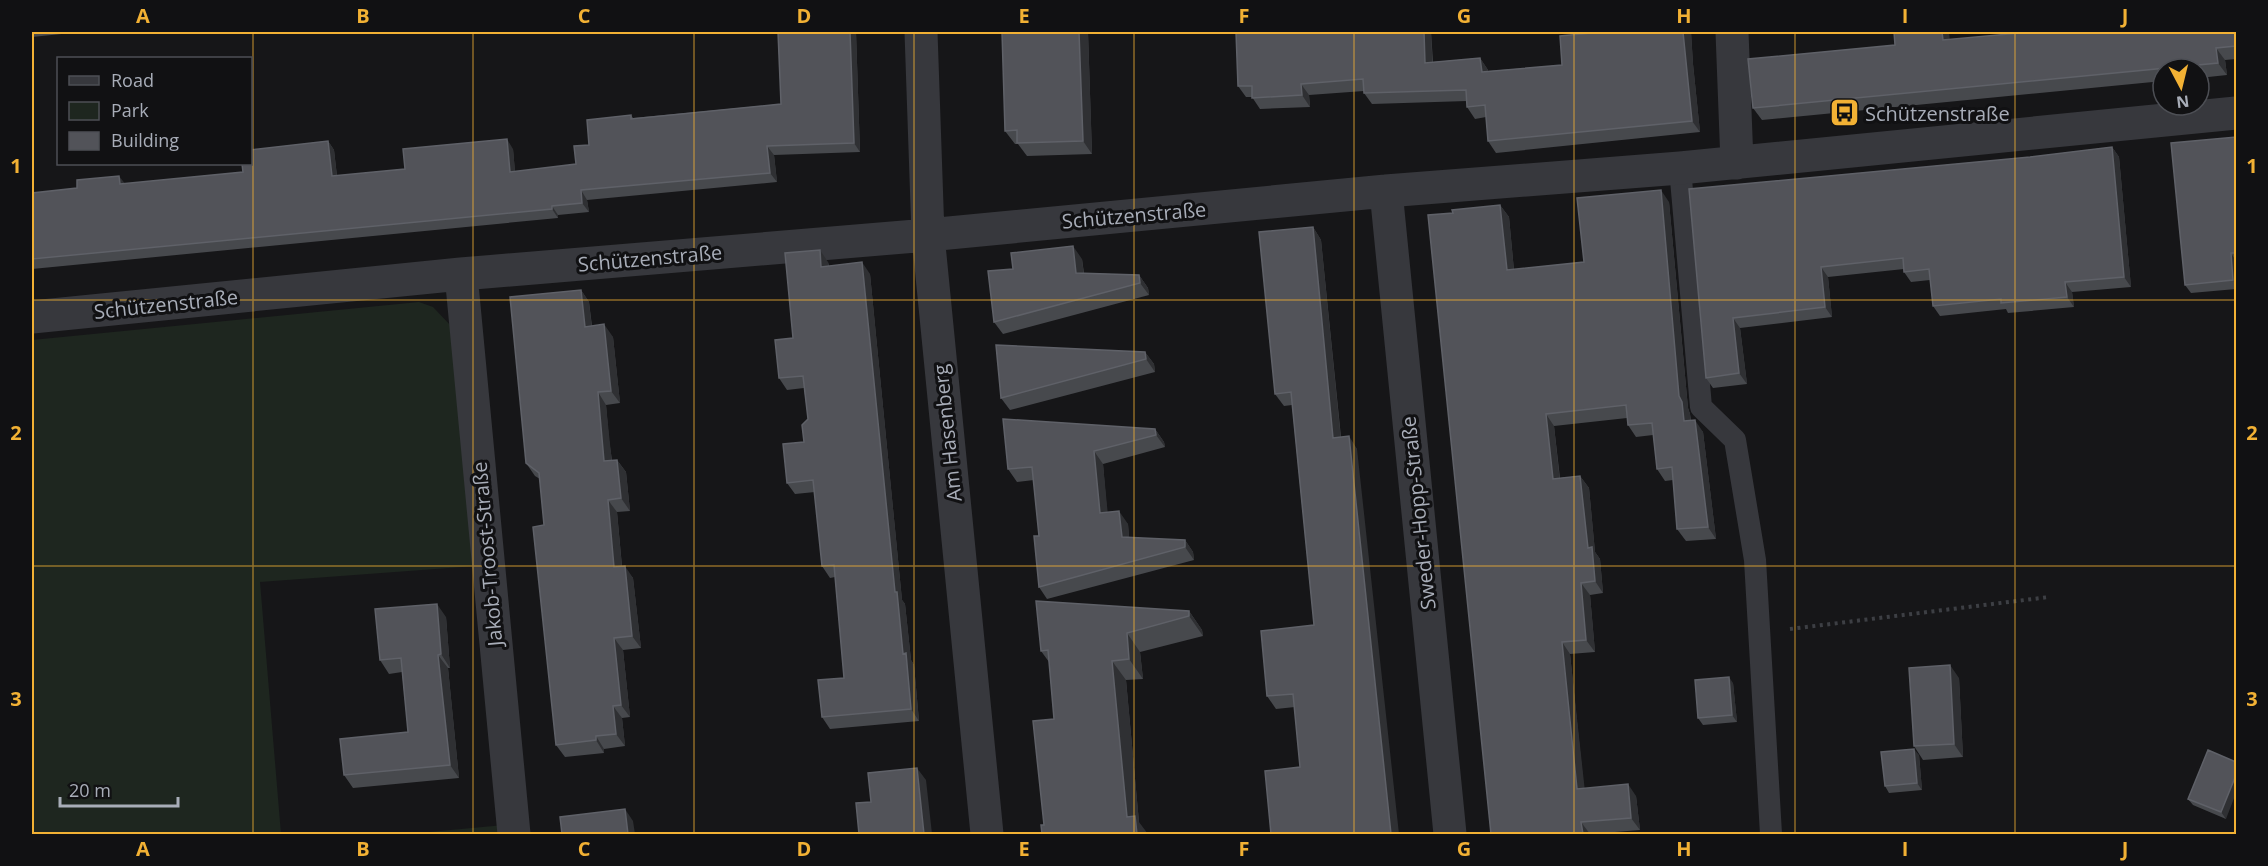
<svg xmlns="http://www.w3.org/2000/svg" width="2268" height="866" font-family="'Open Sans',sans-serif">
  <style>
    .green { fill: #1e261f }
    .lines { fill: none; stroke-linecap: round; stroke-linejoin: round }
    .path { stroke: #3d3f44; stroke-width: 4; stroke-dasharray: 3 4.5; stroke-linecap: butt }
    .service { stroke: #37383d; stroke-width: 22 }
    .minor { stroke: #37383d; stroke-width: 33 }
    .wall { fill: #47494d }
    .shaded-wall { fill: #2f3033 }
    .building { fill: #525359; stroke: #5f6168; stroke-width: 1.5 }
    .grid { fill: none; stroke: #f2b134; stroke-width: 1.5; stroke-opacity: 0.55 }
    .labels { text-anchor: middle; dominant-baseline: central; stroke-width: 6; stroke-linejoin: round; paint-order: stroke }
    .poi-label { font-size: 20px; fill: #a8adb8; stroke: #111113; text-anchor: start }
    .street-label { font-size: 20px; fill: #a8adb8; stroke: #111113 }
    .neatline { fill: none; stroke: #f2b134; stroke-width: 2 }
    .grid-label { font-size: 20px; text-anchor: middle; font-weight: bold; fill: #f2b134 }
  </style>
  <rect width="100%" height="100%" fill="#161618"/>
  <path class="green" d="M419,302l14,5 19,20 24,239 -216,16 21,252h-249v-494z
    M504,825l1,9h-97z"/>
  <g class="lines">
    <path class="path" d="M1790,629l259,-32"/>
    <path class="service" d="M1680,168l21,239 34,33 20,120 16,274"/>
    <path class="minor" d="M921,32l7,203 59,599
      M1732,32l5,131
      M1386,191l64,643
      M461,274l53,560
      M32,317l429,-43 467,-39 458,-44 294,-23 556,-55"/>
  </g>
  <path class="wall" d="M32,32h49l-49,5z
    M778,32h78l4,120 -86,3 3,27 -190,18 2,12 -31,3v3l-526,51v-76l211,-21 85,-31 6,9 3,26 68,-7 108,-20 2,23 61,-8 13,-19 42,-30 2,3 148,-14z
    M1088,32l4,122 -65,2 -9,-12h-3l-10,-13z
    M1236,32h195l2,30 47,-4 8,12v1l74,-6 40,-33h89l2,32 7,68 -204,21 -8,-12 -2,-24 -11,2 -8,-12v-6l-95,3 -8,-11v-2l-55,4 1,12 -50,2 -8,-12h-6l-8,-11z
    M2236,32v27l-11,1 2,15 -28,3v-9h-36v12l-401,39 -9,-12 142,-63 55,-6z
    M2236,137v152l-45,4 -6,-8z
    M2112,147l7,10 12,130 -59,5 2,15 -66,6 -2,-4 -66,7 -7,-10 -3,-26 -19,2 -7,-10v-3l-76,8 4,40 -92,11 7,56 -34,4 -7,-10 -17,-189 341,-32z
    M1669,202l19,206 2,6 1,6 12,12 13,107 -30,2 -9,-12 -4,-49 -8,1 -8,-12 -4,-34 -17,2 -8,-12 -1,-7 -73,8 6,52 20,-2 9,12 6,64 5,7 3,34 -13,2 5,57 -25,2 14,135 52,7 4,34 -50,4h-99l-38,-621 47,-8 9,12 5,53 70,-8z
    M1313,227l8,13 20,197 16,12 -57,318 -5,-60 -19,2 -9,-13 47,-71 -22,-220 -8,1 -9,-12z
    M1082,259l2,14 55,2 9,13 1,7 -146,39 -9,-12 19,-53z
    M828,262l1,4 41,8 32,326 3,4 6,56 3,5 5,56 -89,8 -8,-12 22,-39 -9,-101 -5,1 -8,-12 -7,-74 -20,2 -8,-11 17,-41 4,-23 -4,-31 -17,2 -8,-12 14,-40z
    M581,290l8,12 3,24 21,11 7,66 -14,2 3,35 3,20h5l9,12 4,39 -13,1 5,54 11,12 8,70 -18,2 7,67 -8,1 3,28 -21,3v4l-39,4 -9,-12 -12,-220 -4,-46 -5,-3 -9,-13z
    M1145,352l9,12 1,8 -145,38 -9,-12z
    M1155,429l9,13 1,5 -62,17 4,48 21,12 1,14 56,2 8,12 1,8 -147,39 -8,-12v-51l-5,-56 -17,2 -9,-13z
    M1189,611l13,19 1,6 -63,16 3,27 -17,1 13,142 -95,3 10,-106 -5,-57 -8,-11z
    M446,617l4,51h-2l11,110 -106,10 -9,-13 64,-43 -6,-60 -13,2 -9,-14z
    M1959,678l4,79 -40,3 -9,-14z
    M1733,683l4,39 -34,3 -5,-7z
    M2208,750l18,69 -33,-14 -5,-6z
    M1919,755l3,35 -33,3 -4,-7z"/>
  <path class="shaded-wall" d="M850,32h6l4,120 -6,-9z
    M1079,32h9l4,122 -9,-13z
    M1424,32h7l2,42 -8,-11z
    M1683,32h8l2,32 7,68 -8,-11z
    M1942,32h7l2,20 -8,-12z
    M2216,48l9,12 2,15 -9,-12z
    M1480,58l8,12 1,13 -7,-11z
    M1301,84l8,11 1,12 -8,-12z
    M507,139l6,10 3,33 -6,-10z
    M328,141l6,9 4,36 -6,-10z
    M767,146l7,9 3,27 -7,-9z
    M2112,147l7,10 12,130 -7,-10z
    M119,176l7,9 -6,-1z
    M581,190l6,10 2,12 -7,-9z
    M1661,190l8,12 19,206 2,6 2,19 -8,-12 -5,-25z
    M1500,205l9,12 6,65 -8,-12z
    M552,206l6,9v3l-6,-9z
    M1313,227l8,13 21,210 -9,-12z
    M1073,246l9,13 3,26 -9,-12z
    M820,250l8,12 2,17 -9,-12z
    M2231,253l5,8v24l-3,-5z
    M862,262l8,12 32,326 3,4 6,56 3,5 5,56 -8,-12 -16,-117z
    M1821,267l7,10 4,40 -7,-10z
    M1139,275l9,13 1,7 -9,-12z
    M2065,282l7,10 2,15 -7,-10z
    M581,290l8,12 4,37 -8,-12z
    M1733,318l7,10 7,56 -8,-11z
    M604,324l9,13 7,66 -9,-12z
    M1145,352l9,12 1,8 -9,-13z
    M598,392l8,13 7,68 -9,-12z
    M1546,414l8,12 7,65 -8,-12z
    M1695,420l8,12 13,107 -8,-12z
    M1155,429l9,13 1,5 -9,-12z
    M1349,436l8,13 42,385h-8z
    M1094,451l9,13 6,62 -9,-13z
    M617,460l9,12 4,39 -9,-13z
    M1580,476l9,12 6,64 5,7 3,34 -8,-12 -7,-33z
    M608,500l9,12 6,67 -9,-12z
    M1119,511l9,13 2,26 -8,-13z
    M1185,540l8,12 1,8 -9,-13z
    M625,566l8,12 8,70 -9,-12z
    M1581,583l9,12 5,57 -9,-12z
    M437,604l9,13 4,51 -9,-14z
    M1189,611l13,19 1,6 -14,-20z
    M1127,633l13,19 3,27 -14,-20z
    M614,638l9,12 7,67 -9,-12z
    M1562,642l8,12 16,147 -9,-12z
    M438,655l10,13 11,110 -9,-13z
    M1112,661l14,19 13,142 9,12h-11l-10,-17z
    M1950,665l9,13 4,79 -9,-13z
    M1729,677l4,6 4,39 -5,-7z
    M613,706l9,12 3,28 -9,-12z
    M596,736l8,13v4l-8,-13z
    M1914,749l5,6 3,35 -5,-7z
    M917,768l9,12 6,54h-8z
    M2236,775v18l-10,26 -5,-7z
    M1628,784l8,12 4,34 -9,-12z
    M625,809l8,12 2,13h-7z
    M1581,822l9,12h-7z"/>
  <path class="building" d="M778,32h72l4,111 -87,3 3,27 -189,17 1,13 -30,3v3l-520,50v-66l45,-5v-8l42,-4 1,8 123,-12 -1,-8h8v-14l78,-9 4,35 73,-7 -2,-20 104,-10 3,33 66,-8 -2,-18 15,-1 -2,-25 44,-5v4l150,-15z
    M1002,32h77l4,109 -66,2v-13l-12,1z
    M1236,32h188l1,31 55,-5 2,14 80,-7 -2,-29 42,-4h81l9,89 -204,20 -3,-36 -18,2 -1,-17 -102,3 -1,-14 -62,5 1,11 -50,3v-12h-14z
    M1894,32h48l1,8 88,-8h205v14l-20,2 2,15 -465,45 -5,-49 147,-14z
    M2236,137v116h-5l2,27 -48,5 -14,-142z
    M2112,147l12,130 -59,5 2,15 -66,6v-4l-68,7 -4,-37 -25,3 -1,-14 -82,9 4,40 -92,11 6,55 -33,5 -17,-189 341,-32z
    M1661,190l18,206 3,6 2,19 11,-1 13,107 -31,2 -5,-62 -15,2 -5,-46 -24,2 -2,-20 -80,9 7,65 27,-3 8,72 4,-1 3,34 -14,2 5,57 -24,2 15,147 51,-5 3,34 -50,4 2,12h-92l-63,-619 25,-2 -1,-3 48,-5 7,65 77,-8 -7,-64z
    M1313,227l20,211 16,-2 42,398h-120l-6,-63 35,-4 -7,-73 -26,2 -6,-65 53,-6 -23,-233 -16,2 -16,-162z
    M1073,246l3,27 63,2 1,8 -146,39 -6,-51 25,-2 -2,-16z
    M820,250l1,17 41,-5 33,330h2l6,62 3,-1 5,56 -89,8 -4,-37 26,-2 -10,-113 -12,1 -9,-86 -26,3 -4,-39 21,-2 -2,-17 6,-6 -5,-43 -24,2 -4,-38 18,-2 -8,-85z
    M581,290l4,37 19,-3 7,67 -13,1 3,35 3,34 13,-1 4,38 -13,2 6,67 11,-1 7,70 -18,2 7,67 -8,1 3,28 -20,2v4l-40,5 -23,-218 11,-2 -5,-52 -13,-10 -16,-166z
    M996,345l149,7 1,7 -145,39z
    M1003,419l152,10 1,6 -62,16 6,62 19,-2 3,26 63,3v7l-146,40 -5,-51h5l-7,-69 -24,2z
    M1036,601l153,10v5l-62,17 2,26 -17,2 15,156 8,-1 2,18h-95l-1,-9h3l-11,-104 21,-2 -6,-69 -7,1z
    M437,604l4,50 -3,1 12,110 -106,10 -4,-36 68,-7 -7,-74 -21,2 -5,-51z
    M1950,665l4,79 -40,2 -5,-78z
    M1729,677l3,38 -34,3 -3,-38z
    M1914,749l3,34 -32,3 -4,-34z
    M2208,750l28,12v13l-15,37 -33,-13z
    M917,768l7,66h-65l-3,-31 15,-1 -3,-29z
    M625,809l3,25h-66l-2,-17z"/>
  <path class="grid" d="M253,32v802M473,32v802M694,32v802M914,32v802M1134,32v802M1354,32v802M1574,32v802M1795,32v802M2015,32v802M32,300h2204M32,566h2204"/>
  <defs>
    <symbol id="bus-square" viewBox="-11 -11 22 22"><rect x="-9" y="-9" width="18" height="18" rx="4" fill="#f2b134" stroke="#111113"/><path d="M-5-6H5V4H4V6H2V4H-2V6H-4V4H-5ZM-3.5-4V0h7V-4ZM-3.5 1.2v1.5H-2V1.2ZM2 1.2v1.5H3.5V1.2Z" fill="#111"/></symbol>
  </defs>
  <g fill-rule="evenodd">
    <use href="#bus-square" x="1828" y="96" width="33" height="33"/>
  </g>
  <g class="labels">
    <g class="poi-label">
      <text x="1865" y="113">Schützenstraße</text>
    </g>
    <g class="street-label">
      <text transform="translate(1134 215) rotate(-5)">Schützenstraße</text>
      <text transform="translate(650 258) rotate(-5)">Schützenstraße</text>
      <text transform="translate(166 304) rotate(-6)">Schützenstraße</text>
      <text transform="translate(947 433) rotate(-96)">Am Hasenberg</text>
      <text transform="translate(1418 513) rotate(-96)">Sweder-Hopp-Straße</text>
      <text transform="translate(487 554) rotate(-95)">Jakob-Troost-Straße</text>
    </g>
  </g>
  <rect width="2268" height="866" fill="none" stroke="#111113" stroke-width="66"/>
  <rect x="57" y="57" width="195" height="108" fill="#111113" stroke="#4d4f55" stroke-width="1.5"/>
  <rect x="69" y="76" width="30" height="9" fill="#37383d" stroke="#4d4f55" stroke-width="1.5"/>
  <text x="111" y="87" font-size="18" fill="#a8adb8">Road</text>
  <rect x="69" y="102" width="30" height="18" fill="#1e261f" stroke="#4d4f55" stroke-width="1.5"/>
  <text x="111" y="117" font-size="18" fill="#a8adb8">Park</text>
  <rect x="69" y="132" width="30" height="18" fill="#525359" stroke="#4d4f55" stroke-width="1.5"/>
  <text x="111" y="147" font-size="18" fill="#a8adb8">Building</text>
  <g transform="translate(2181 87) rotate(173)"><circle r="28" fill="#111113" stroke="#4d4f55" stroke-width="1.5"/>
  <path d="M0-4.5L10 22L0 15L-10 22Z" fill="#f2b134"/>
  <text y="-9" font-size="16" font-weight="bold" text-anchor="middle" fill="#a8adb8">N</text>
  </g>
  <path d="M60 797v9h118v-9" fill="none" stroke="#a8adb8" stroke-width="3"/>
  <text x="69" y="797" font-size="18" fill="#a8adb8" stroke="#111113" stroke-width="4.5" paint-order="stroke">20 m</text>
  <rect x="33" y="33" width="2202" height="800" class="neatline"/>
  <g class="grid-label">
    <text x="143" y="23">A</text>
    <text x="363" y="23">B</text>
    <text x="584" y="23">C</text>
    <text x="804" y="23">D</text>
    <text x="1024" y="23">E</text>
    <text x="1244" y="23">F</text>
    <text x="1464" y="23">G</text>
    <text x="1684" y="23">H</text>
    <text x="1905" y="23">I</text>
    <text x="2125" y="23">J</text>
    <text x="16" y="173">1</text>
    <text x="2252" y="173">1</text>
    <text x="16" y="440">2</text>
    <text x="2252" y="440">2</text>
    <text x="16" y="706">3</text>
    <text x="2252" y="706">3</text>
    <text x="143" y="856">A</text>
    <text x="363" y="856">B</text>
    <text x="584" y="856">C</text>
    <text x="804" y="856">D</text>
    <text x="1024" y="856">E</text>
    <text x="1244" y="856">F</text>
    <text x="1464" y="856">G</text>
    <text x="1684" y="856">H</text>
    <text x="1905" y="856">I</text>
    <text x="2125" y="856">J</text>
  </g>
</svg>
